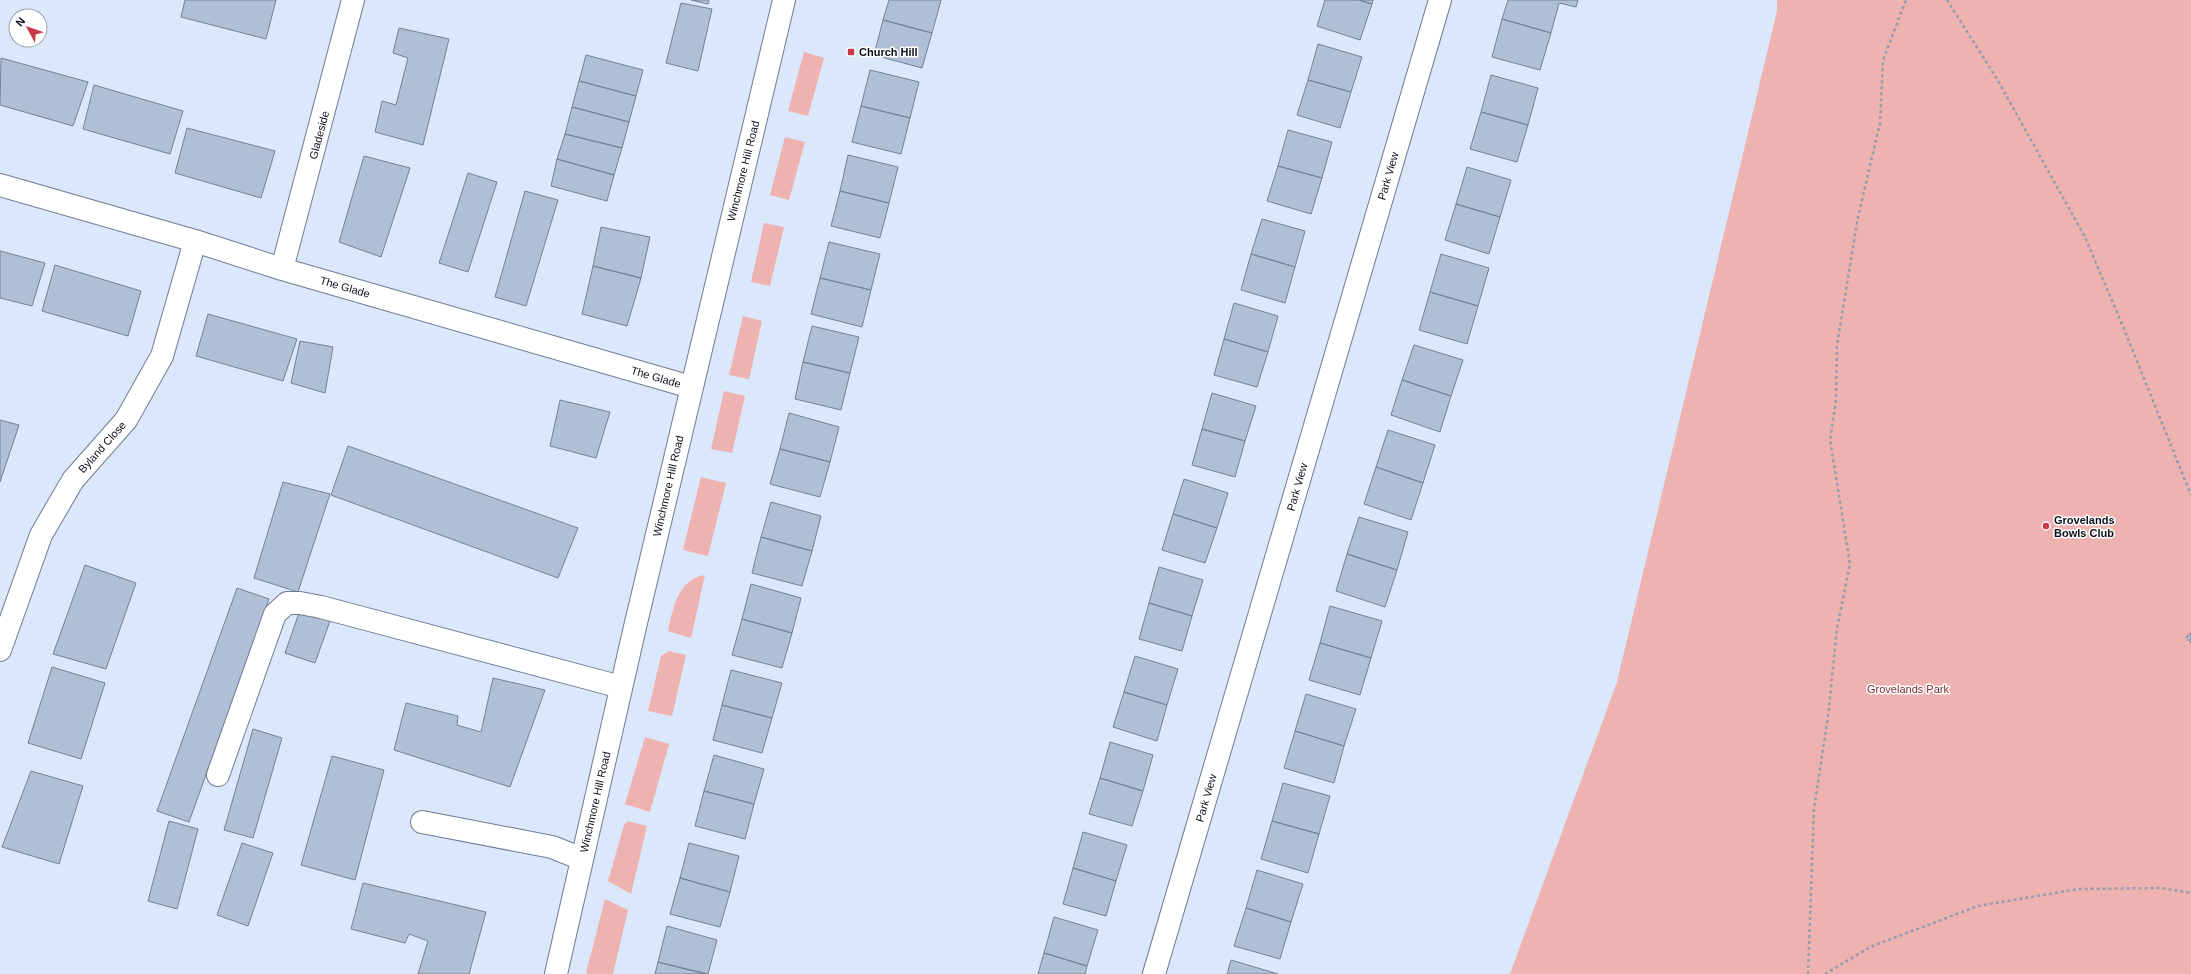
<svg xmlns="http://www.w3.org/2000/svg" width="2191" height="974" font-family="Arial,sans-serif">
  <style>
    .green { fill: #eeb2b1 }
    .building { fill: #b0bed6; stroke: #748297 }
    .lines { fill: none; stroke-linecap: round; stroke-linejoin: round }
    .minor-casing { stroke: #6e7c91; stroke-width: 24 }
    .path { stroke: #949dad; stroke-width: 2.5; stroke-dasharray: 3 3; stroke-linecap: butt }
    .minor { stroke: #fff; stroke-width: 22 }
    .poi-dot { fill: #c93947; stroke: #fff; stroke-width: 1.5 }
    .labels { text-anchor: middle; dominant-baseline: central; stroke-width: 3; stroke-linejoin: round; paint-order: stroke }
    .poi-label { font-size: 11px; font-weight: bold; fill: #0a0f17; stroke: #fff; text-anchor: start }
    .street-label { font-size: 11px; fill: #0a0f17; stroke: #fff }
    .park-label { font-size: 11px; fill: #792d31; stroke: #fff }
  </style>
  <rect width="100%" height="100%" fill="#dbe7fa"/>
  <path class="green" d="M1777,0h414v974h-681l107,-292 160,-671z
    M804,52l20,6 -16,58 -20,-5z
    M785,137l20,5 -16,58 -19,-5z
    M764,223l20,4 -14,59 -19,-4z
    M743,316l19,5 -13,58 -20,-4z
    M724,391l21,5 -13,57 -21,-4z
    M701,477l25,6 -18,73 -25,-6z
    M705,575l-14,63 -23,-7c5,-23 10,-52 37,-56z
    M669,651l17,4 -14,61 -24,-5 13,-55z
    M645,737l24,7 -19,68 -25,-8z
    M628,821l19,5 -16,68 -23,-13 16,-56z
    M605,899l23,11 -15,64h-24l-3,-1z"/>
  <path class="building" d="M185,0h91l-10,39 -85,-22z
    M691,0h18l-1,4z
    M889,0h52l-9,33 -49,-13z
    M1325,0h34l13,4 -12,36 -43,-14z
    M1359,0h14l-1,4z
    M1508,0h70l-2,7 -17,-4 -8,30 -49,-14z
    M681,3l31,6 -14,62 -32,-8z
    M1502,19l49,14 -11,37 -48,-13z
    M883,20l49,13 -10,35 -48,-13z
    M399,28l50,11 -26,106 -48,-13 7,-31 14,4 12,-47 -15,-5z
    M1318,44l44,13 -11,35 -43,-12z
    M586,55l57,15 -7,26 -57,-15z
    M1,58l87,24 -15,44 -73,-21z
    M870,70l49,12 -9,36 -49,-12z
    M1491,75l47,13 -10,37 -47,-13z
    M1308,80l43,12 -11,36 -43,-13z
    M579,81l57,15 -7,26 -57,-15z
    M94,85l89,26 -13,43 -87,-25z
    M861,106l49,12 -9,36 -49,-12z
    M572,107l57,15 -7,26 -57,-14z
    M1481,112l47,13 -11,37 -47,-13z
    M187,128l88,23 -14,47 -86,-25z
    M1288,130l44,12 -10,36 -44,-12z
    M565,134l57,14 -8,27 -57,-16z
    M848,155l50,12 -9,36 -49,-12z
    M364,156l46,12 -29,89 -42,-15z
    M557,159l57,16 -7,26 -56,-15z
    M1278,166l44,12 -11,36 -44,-13z
    M1467,167l44,13 -11,37 -44,-13z
    M468,173l29,9 -29,90 -29,-9z
    M525,191l33,9 -32,106 -31,-9z
    M840,191l49,12 -9,35 -49,-12z
    M1456,204l44,13 -11,37 -44,-14z
    M1262,219l43,12 -10,36 -44,-13z
    M601,227l49,10 -9,41 -48,-12z
    M829,242l51,12 -9,36 -51,-12z
    M0,251l45,12 -13,43 -32,-8z
    M1251,254l44,13 -10,36 -44,-13z
    M1441,254l48,14 -11,38 -48,-14z
    M55,265l86,26 -13,45 -86,-25z
    M593,266l48,12 -14,48 -45,-12z
    M820,278l51,12 -9,37 -51,-13z
    M1430,292l48,14 -11,38 -48,-14z
    M1234,303l44,13 -10,36 -44,-13z
    M208,314l89,25 -14,42 -87,-25z
    M812,326l47,11 -9,36 -47,-11z
    M1224,339l44,13 -11,35 -43,-12z
    M300,341l33,6 -8,46 -34,-10z
    M1414,345l49,15 -12,36 -49,-16z
    M803,362l47,11 -9,37 -46,-11z
    M1402,380l49,16 -11,36 -49,-17z
    M1212,393l44,13 -11,35 -43,-12z
    M560,400l50,12 -14,46 -46,-12z
    M789,413l50,14 -9,35 -50,-13z
    M0,420l19,5 -19,57z
    M1202,429l43,12 -10,36 -43,-12z
    M1388,430l47,15 -12,38 -47,-16z
    M348,446l230,82 -20,50 -227,-83z
    M780,449l50,13 -10,35 -50,-13z
    M1376,467l47,16 -12,37 -47,-16z
    M1184,479l44,14 -11,35 -44,-14z
    M283,482l47,12 -32,98 -44,-14z
    M771,502l50,14 -9,35 -51,-14z
    M1173,514l44,14 -12,35 -43,-13z
    M1359,517l49,15 -11,38 -50,-16z
    M761,537l51,14 -10,35 -50,-13z
    M1347,554l50,16 -12,37 -49,-16z
    M85,565l51,18 -30,86 -53,-15z
    M1159,567l44,13 -11,36 -43,-13z
    M751,584l50,14 -9,35 -50,-14z
    M237,588l32,11 -80,223 -32,-11z
    M1149,603l43,13 -10,35 -43,-12z
    M1330,606l52,15 -11,37 -51,-15z
    M300,610l30,11 -15,42 -30,-10z
    M742,619l50,14 -10,35 -50,-13z
    M2191,633v10l-5,-6z
    M1320,643l51,15 -11,37 -51,-15z
    M1135,656l43,13 -11,36 -43,-13z
    M52,667l53,16 -24,76 -53,-16z
    M731,670l51,13 -10,35 -50,-13z
    M493,678l52,12 -35,97 -116,-37 12,-47 52,13 -1,9 24,7z
    M1124,692l43,13 -10,36 -44,-14z
    M1306,694l50,15 -12,37 -49,-15z
    M722,705l50,13 -10,35 -49,-13z
    M253,729l29,9 -29,100 -29,-8z
    M1295,731l49,15 -10,37 -50,-15z
    M1110,742l43,13 -10,36 -43,-13z
    M714,755l50,14 -10,35 -50,-13z
    M332,756l52,14 -29,110 -54,-15z
    M31,771l52,15 -24,78 -57,-17z
    M1100,778l43,13 -11,35 -43,-12z
    M1283,783l47,13 -11,38 -47,-13z
    M704,791l50,13 -9,35 -50,-13z
    M169,821l29,8 -21,80 -29,-8z
    M1272,821l47,13 -11,39 -47,-14z
    M1083,832l44,13 -11,36 -43,-13z
    M242,843l31,10 -25,73 -31,-11z
    M689,843l50,13 -9,36 -50,-14z
    M1073,868l43,13 -10,35 -43,-12z
    M1257,870l46,14 -12,38 -45,-14z
    M680,878l50,14 -10,35 -50,-13z
    M363,883l123,29 -17,62h-51l10,-33 -19,-7 -4,9 -54,-14z
    M1246,908l45,14 -11,37 -46,-13z
    M1054,917l44,13 -11,36 -43,-13z
    M667,926l50,14 -9,34 -50,-12z
    M1044,953l43,13 -2,8h-47z
    M1231,960l47,14h-51z
    M658,962l47,12h-50z"/>
  <g class="lines">
    <defs>
      <path id="minor" d="M0,185l195,56 87,28 409,118
        M282,269l71,-269
        M0,650l41,-115 32,-55 53,-60 36,-64 33,-115
        M218,775l57,-161 12,-11h13l21,4 300,80
        M422,822l130,25 30,12
        M556,974l79,-347 149,-627
        M1154,974l286,-974"/>
    </defs>
    <use href="#minor" class="minor-casing"/>
    <path class="path" d="M1947,0l50,79 88,158 39,92 67,166
      M1808,974l6,-166 14,-91 9,-89 13,-64 -20,-124 6,-40 1,-55 21,-128 22,-94 3,-63 23,-60
      M1825,974l45,-27 108,-41 101,-17 82,-1 30,5"/>
    <use href="#minor" class="minor"/>
  </g>
  <g class="poi-dot">
    <rect x="847" y="48" width="8" height="8" rx="2"/>
    <circle cx="2046" cy="526" r="4"/>
  </g>
  <g class="labels">
    <g class="poi-label">
      <text x="859" y="52">Church Hill</text>
      <text x="2054" y="520">Grovelands<tspan x="2054" dy="13">Bowls Club</tspan></text>
    </g>
    <g class="street-label">
      <text transform="translate(319 135) rotate(-75)">Gladeside</text>
      <text transform="translate(743 171) rotate(-76)">Winchmore Hill Road</text>
      <text transform="translate(1388 176) rotate(-74)">Park View</text>
      <text transform="translate(345 287) rotate(16)">The Glade</text>
      <text transform="translate(656 377) rotate(16)">The Glade</text>
      <text transform="translate(102 447) rotate(-48)">Byland Close</text>
      <text transform="translate(668 486) rotate(-77)">Winchmore Hill Road</text>
      <text transform="translate(1297 487) rotate(-74)">Park View</text>
      <text transform="translate(1206 798) rotate(-74)">Park View</text>
      <text transform="translate(595 802) rotate(-77)">Winchmore Hill Road</text>
    </g>
    <g class="park-label">
      <text x="1908" y="689">Grovelands Park</text>
    </g>
  </g>
  <g transform="translate(28 28) rotate(310)"><circle r="19" fill="#ffffff" stroke="#9d9fa2"/>
  <path d="M0-3L7 15L0 10L-7 15Z" fill="#c93947"/>
  <text y="-6" font-size="11" font-weight="bold" text-anchor="middle" fill="#0a0f17">N</text>
  </g>
</svg>
